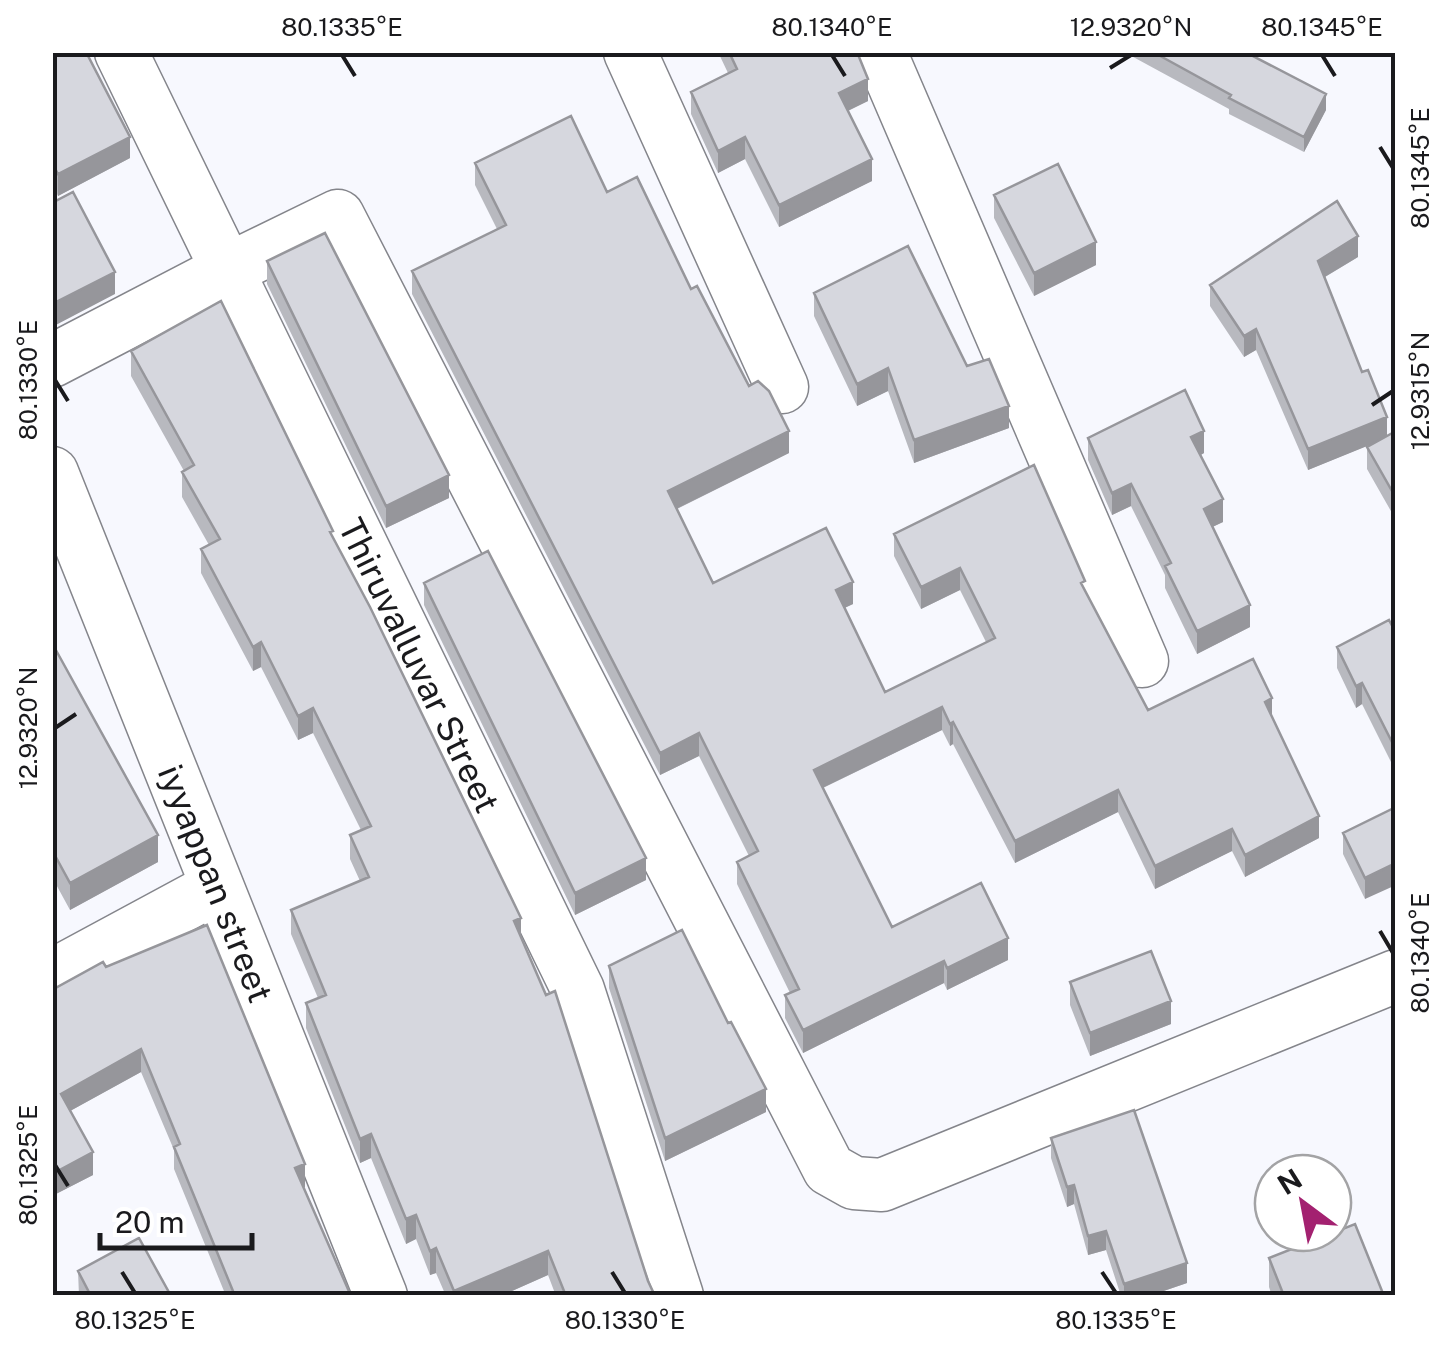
<svg xmlns="http://www.w3.org/2000/svg" width="1448" height="1348" font-family="'Public Sans',sans-serif">
  <style>
    .lines { fill: none; stroke-linecap: round; stroke-linejoin: round }
    .street-casing { stroke: #84858b; stroke-width: 55 }
    .street { stroke: #fff; stroke-width: 52 }
    .wall { fill: #b8b9bf }
    .shaded-wall { fill: #96969b }
    .building { fill: #d6d7de; stroke: #96969b; stroke-width: 2.5 }
    .ticks { fill: none; stroke: #1a1a1d; stroke-width: 4 }
    .labels { text-anchor: middle; dominant-baseline: central; stroke-width: 9; stroke-linejoin: round; paint-order: stroke }
    .street-label { font-size: 35px; fill: #1a1a1d; stroke: #fff }
    .neatline { fill: none; stroke: #1a1a1d; stroke-width: 4 }
    .ticks-label { font-size: 25px; text-anchor: middle; fill: #1a1a1d }
  </style>
  <rect width="100%" height="100%" fill="#f7f8fe"/>
  <g class="lines">
    <defs>
      <g id="street">
        <path id="s1" d="M121,52l457,938 99,306"/>
        <path d="M630,52l152,335"/>
        <path d="M880,52l262,609"/>
        <path d="M52,361l173,-90 113,-55 491,953 25,14 28,2 514,-209"/>
        <path id="s2" d="M52,473l329,823"/>
        <path d="M52,976l165,-89"/>
      </g>
    </defs>
    <use href="#street" class="street-casing"/>
    <use href="#street" class="street"/>
  </g>
  <path class="wall" d="M52,52l78,106 -72,38 -6,-12z
    M718,52h139l11,49 -20,10 24,70 -93,46 -34,-68 -27,14 -27,-59v-22l37,-19z
    M1124,52h121l81,58 -22,42 -75,-38v-5z
    M475,163l132,29 84,97 98,164 -112,56 36,74 140,21 -9,4 41,84 101,-50 -26,-52 -39,19 -27,-53v-22l191,56 63,120 124,6 47,122 -74,39 -13,-26 -77,38 -37,-77 -103,51 -62,-119 -3,2 -8,-16 -119,58 69,139 116,33 -61,30 -3,-7 -141,70 -18,-35v-23l5,-2 -53,-109v-22l12,-6 -50,-100 -39,19 -248,-481v-23l85,-42 -22,-44z
    M994,195l102,70 -62,31 -40,-78z
    M1358,257l-33,20 62,159 9,-5v89l-29,-51v-22l4,-3 -63,26 -52,-120 -12,7 -34,-51v-21z
    M267,261l182,237 -63,30 -119,-244z
    M814,293l153,73 42,62 -95,35 -26,-72 -31,15 -43,-90z
    M131,351l202,187 188,399 134,359h-99l-8,-21 -47,21h-55l-10,-23 -6,2 -14,-36 -10,5 -35,-86 -11,5 -54,-135v-25l12,-5 -27,-64v-24l69,-29 -10,-22v-24l11,-5 -48,-97 -15,7 -37,-73 -8,4 -52,-98v-24l8,-4 -27,-48v-25l2,-1 -53,-95z
    M1088,438l116,15 -3,2 22,67 -11,5 38,100 -53,27 -32,-66v-13l-34,-69 -19,9 -24,-55z
    M424,583l222,297 -71,35 -151,-310z
    M1396,633v139l-34,-68 -6,4 -19,-40v-21z
    M52,643l106,219 -88,48 -18,-33z
    M1396,807l-31,92 -22,-45v-21z
    M609,966l157,146 -101,49 -56,-173z
    M106,967l199,220h-1l47,109h-125l-52,-127v-19l-33,-78 -71,39 23,64 -41,21v-206z
    M1070,982l101,42 -81,32 -20,-51z
    M1051,1138l136,145 -38,13h-28l-15,-46 -18,5 -14,-51 -7,3 -16,-49z
    M1269,1258l115,38h-112l-3,-9z
    M78,1271l93,25h-92z"/>
  <path class="shaded-wall" d="M868,79v22l-29,14v-22z
    M1326,94v16l-22,42v-15z
    M130,137v21l-72,38v-22z
    M745,137v22l-27,14v-22z
    M872,159v22l-93,46v-22z
    M1358,236v21l-40,24v-20z
    M1096,242v23l-62,31v-23z
    M115,272v22l-63,33v-23z
    M1256,329v21l-12,7v-21z
    M888,368v23l-31,15v-22z
    M1009,406v22l-95,35v-23z
    M1387,417v21l-79,32v-21z
    M789,431v22l-121,60v-22z
    M1204,431v22l-13,7v-23z
    M449,475v23l-63,30v-22z
    M1131,484v22l-19,9v-22z
    M1223,499v23l-19,9v-22z
    M960,568v22l-39,19v-22z
    M853,582v22l-17,8v-22z
    M1250,605v22l-53,27v-23z
    M261,642v25l-8,4v-24z
    M1362,683v21l-6,4v-22z
    M1272,698v22l-7,-18z
    M942,707v23l-128,62v-22z
    M313,708v25l-15,7v-24z
    M953,722v22l-3,2v-22z
    M699,733v23l-39,19v-22z
    M1118,790v22l-103,51v-22z
    M1319,816v22l-74,39v-22z
    M1232,829v22l-77,38v-23z
    M158,835v27l-88,48v-27z
    M646,858v22l-71,35v-22z
    M1396,863v22l-31,14v-21z
    M521,918v24l-7,-21z
    M1008,938v22l-61,30v-22z
    M944,961v22l-141,70v-23z
    M1171,1001v23l-81,32v-23z
    M141,1049v23l-80,44v-22z
    M766,1089v23l-101,49v-23z
    M371,1134v24l-11,5v-24z
    M93,1152v23l-41,21v-22z
    M305,1164v23l-10,4v-23z
    M1074,1185v19l-7,3v-20z
    M416,1215v24l-10,5v-25z
    M1106,1231v19l-18,5v-19z
    M436,1248v25l-6,2v-24z
    M548,1251v24l-47,21h-47v-5z
    M1187,1263v20l-38,13h-25v-12z"/>
  <path class="building" d="M52,52h34l44,85 -72,37 -6,-11z
    M729,52h128l11,27 -29,14 33,66 -93,46 -34,-68 -27,14 -27,-59 46,-23z
    M1153,52h92l81,42 -22,43 -75,-39 2,-3z
    M571,116l36,76 30,-15 54,112 6,-3 52,100 9,-5 11,10 20,40 -121,60 45,92 113,-55 27,54 -17,8 49,102 110,-54 -35,-70 -39,19 -27,-53 140,-69 51,116 -4,2 67,127 105,-51 19,39 -7,4 54,114 -74,39 -13,-26 -77,37 -37,-76 -103,51 -62,-119 -3,2 -8,-17 -128,63 78,157 89,-44 27,55 -61,30 -3,-7 -141,69 -18,-35 14,-6 -62,-127 21,-11 -59,-118 -39,20 -248,-482 94,-46 -31,-62z
    M1058,164l38,78 -62,31 -40,-78z
    M73,192l42,80 -63,32v-101z
    M1337,201l21,35 -40,25 44,111 6,-2 19,47 -79,32 -52,-120 -12,7 -34,-51z
    M325,233l124,242 -63,31 -119,-245z
    M908,246l59,120 22,-7 20,47 -95,34 -26,-72 -31,16 -43,-91z
    M221,301l112,230 -3,1 40,75 151,311 -7,3 32,74 9,-4 93,290 7,15h-89l-18,-45 -94,40 -18,-43 -6,3 -14,-36 -10,4 -35,-85 -11,5 -54,-136 20,-8 -35,-85 78,-33 -19,-42 21,-9 -58,-118 -15,8 -37,-74 -8,5 -52,-98 19,-10 -38,-67 12,-7 -63,-114z
    M1185,390l19,41 -13,6 32,62 -19,10 46,96 -53,26 -32,-65 6,-3 -40,-79 -19,9 -24,-55z
    M1396,431v67l-29,-51z
    M488,551l158,307 -71,35 -151,-310z
    M1389,620l7,13v117l-34,-67 -6,3 -19,-39z
    M52,643l106,192 -88,48 -18,-33z
    M1396,807v56l-31,15 -22,-45z
    M207,925l98,239 -10,4 56,128h-116l-61,-149 6,-3 -39,-95 -80,45 32,58 -41,22v-184l51,-28 3,5z
    M682,930l46,93 3,-1 35,67 -101,49 -56,-172z
    M1151,951l20,50 -81,32 -20,-51z
    M1134,1110l53,153 -63,21 -18,-53 -18,5 -14,-51 -7,2 -16,-49z
    M1355,1224l29,72h-100l-15,-38z
    M139,1238l32,58h-80l-13,-25z"/>
  <path class="ticks" d="M342,55l13,21M832,55l13,21M1322,55l13,21M1110,68l21,-13M1380,147l13,21M55,380l13,21M1372,405l21,-14M55,728l21,-14M1380,931l13,22M55,1165l13,21M122,1272l13,21M612,1272l13,21M1102,1272l14,21"/>
  <g class="labels">
    <g class="street-label">
      <text stroke="none"><textPath href="#s1" startOffset="682">Thiruvalluvar Street</textPath></text>
      <text stroke="none"><textPath href="#s2" startOffset="442">iyyappan street</textPath></text>
    </g>
  </g>
  <rect width="1448" height="1348" fill="none" stroke="#ffffff" stroke-width="110"/>
  <g transform="translate(1303 1203) rotate(328)"><circle r="48" fill="#ffffff" stroke="#a3a3a5" stroke-width="2.5"/>
  <path d="M0-8L18 38L0 25L-18 38Z" fill="#a32170"/>
  <text y="-15" font-size="28" font-weight="bold" text-anchor="middle" fill="#1a1a1d">N</text>
  </g>
  <path d="M100 1233v15h152v-15" fill="none" stroke="#1a1a1d" stroke-width="5"/>
  <text x="115" y="1233" font-size="30" fill="#1a1a1d" stroke="#ffffff" stroke-width="8" paint-order="stroke">20 m</text>
  <rect x="55" y="55" width="1338" height="1238" class="neatline"/>
  <g class="ticks-label">
    <text x="342" y="36">80.1335°E</text>
    <text x="832" y="36">80.1340°E</text>
    <text x="1131" y="36">12.9320°N</text>
    <text x="1322" y="36">80.1345°E</text>
    <text transform="translate(1420 168) rotate(-90)" y="9">80.1345°E</text>
    <text transform="translate(28 380) rotate(-90)" y="9">80.1330°E</text>
    <text transform="translate(1420 391) rotate(-90)" y="9">12.9315°N</text>
    <text transform="translate(28 728) rotate(-90)" y="9">12.9320°N</text>
    <text transform="translate(1420 953) rotate(-90)" y="9">80.1340°E</text>
    <text transform="translate(28 1165) rotate(-90)" y="9">80.1325°E</text>
    <text x="135" y="1329">80.1325°E</text>
    <text x="625" y="1329">80.1330°E</text>
    <text x="1116" y="1329">80.1335°E</text>
  </g>
</svg>
